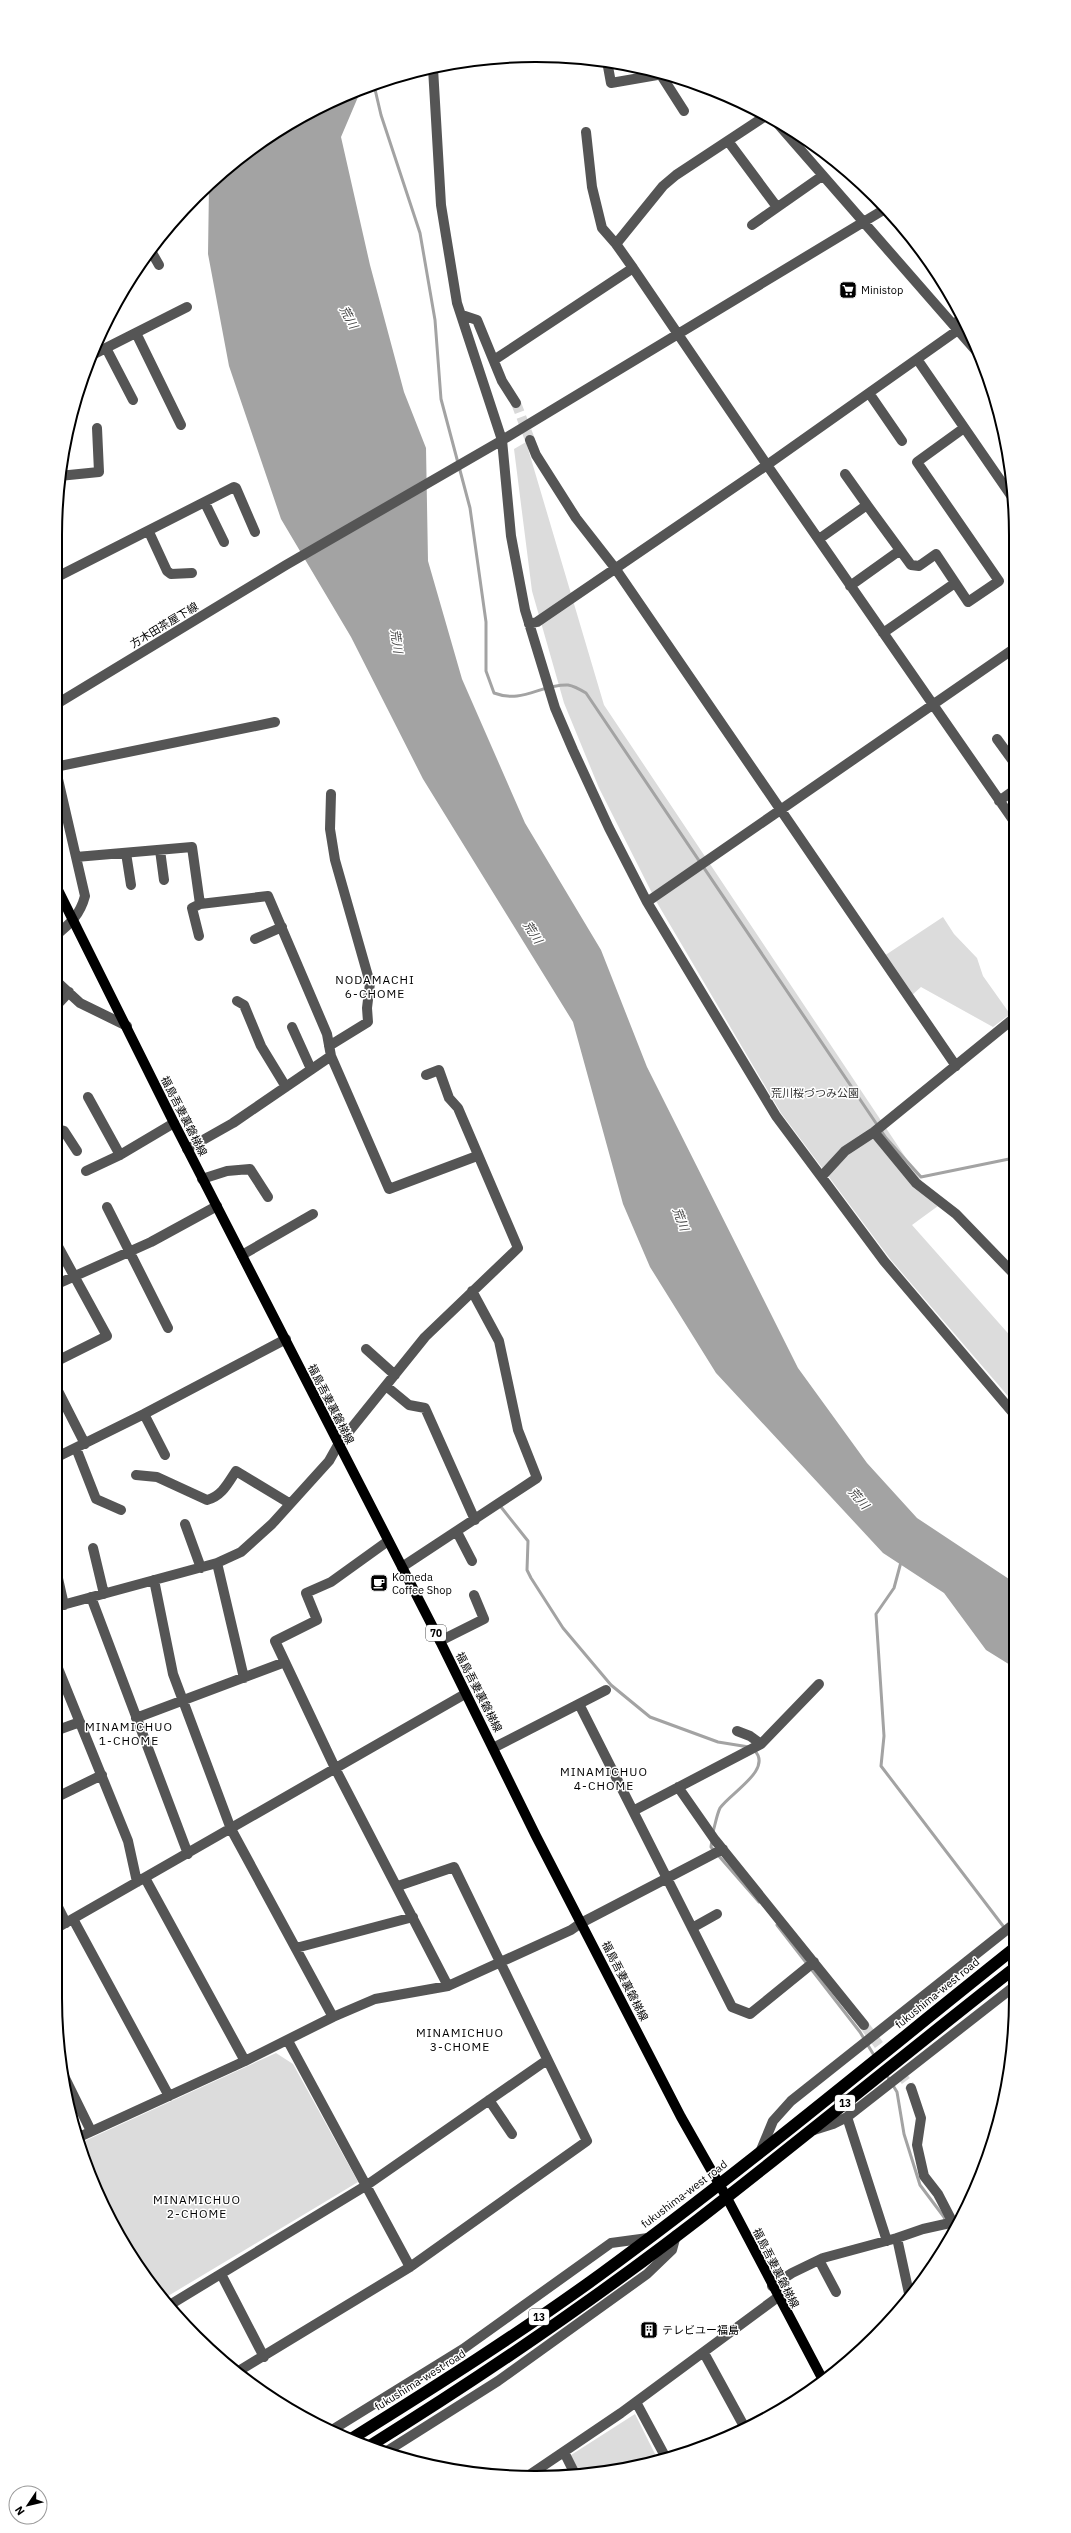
<svg xmlns="http://www.w3.org/2000/svg" width="1071" height="2533" font-family="'IBM Plex Sans','Noto Sans JP',sans-serif">
  <style>
    .green { fill: #dcdcdc }
    .water { fill: #a3a3a3 }
    .lines { fill: none; stroke-linecap: round; stroke-linejoin: round }
    .stream { stroke: #a3a3a3; stroke-width: 3 }
    .minor-tunnel { stroke: #d9d9d9; stroke-width: 10; stroke-dasharray: 10 5; stroke-linecap: butt }
    .minor { stroke: #555; stroke-width: 10 }
    .major { stroke: #000; stroke-width: 10 }
    .highway { stroke: #000; stroke-width: 12 }
    .labels { text-anchor: middle; dominant-baseline: central; stroke-width: 3; stroke-linejoin: round; paint-order: stroke }
    .shield { fill: #fff; stroke: #4c4c4c; stroke-width: 1 }
    .shield-label { font-size: 10px; font-weight: bold; fill: #000 }
    .poi-label { font-size: 11px; fill: #000; stroke: #fff; text-anchor: start }
    .street-label { font-size: 11px; fill: #000; stroke: #fff }
    .park-label { font-size: 11px; fill: #333; stroke: #fff }
    .water-label { font-size: 12px; font-style: italic; fill: #444; stroke: #fff }
    .neighbourhood-label { font-size: 12px; letter-spacing: 1px; fill: #000; stroke: #fff }
    .rim { fill: none; stroke: #000; stroke-width: 2 }
  </style>
  <rect width="100%" height="100%" fill="#fff"/>
  <path class="green" d="M526,442l78,263 334,501 -26,19 102,115v63l-123,-143 -110,-147 -125,-212 -57,-113 -35,-85 -32,-112 -18,-142z
    M943,917l11,17 23,24 6,18 27,38 -17,13 -72,-40 -9,8 -28,-39z
    M276,2053l17,11 65,118 -195,117 -44,-61 -41,-94z
    M635,2414l23,46 -29,9 -48,6 -10,-20z"/>
  <path class="water" d="M361,90l-20,47 29,128 34,127 22,56 2,113 34,118 63,144 76,127 46,117 151,301 69,95 50,55 98,65v85l-29,-18 -42,-57 -61,-40 -167,-180 -66,-106 -27,-63 -50,-182 -150,-243 -72,-142 -70,-118 -52,-153 -21,-112 1,-68 34,-32 80,-49z"/>
  <g class="lines">
    <path class="stream" d="M374,85l7,30 39,118 15,87 6,79 29,109 16,114v49l8,22c29,11 46,-9 74,-8 6,1 13,5 18,8l300,445 35,39 93,-19
      M501,1507l27,34 -1,29 4,8 32,50 48,57 39,32 68,25 31,5
      M901,1562l-7,26 -18,26 8,122 -3,30 135,177
      M713,1832c2,-7 4,-18 7,-24 10,-15 54,-39 34,-58
      M712,1840l-1,7 48,55
      M777,1925l83,107 15,25
      M886,2074l11,18 7,42 16,51 24,32 8,17"/>
    <path class="minor-tunnel" d="M516,403l14,37
      M864,2025l47,63"/>
    <path class="minor" d="M607,61l4,22 52,-9
      M433,68l8,137 16,98 45,137 9,96 14,74 30,98 18,42 36,78 38,74 129,214 108,145 130,153
      M661,75l23,36
      M778,124l199,228
      M586,132l6,55 10,41 14,16
      M728,141l49,66
      M752,225l70,-49
      M151,251l8,14
      M633,268l-17,-24 47,-58 13,-11 88,-58
      M462,315l15,5 25,61 14,22
      M953,324l10,-6
      M136,333l45,92
      M106,348l27,52
      M92,355l95,-48
      M917,359l95,138
      M494,360l139,-92 134,197 191,-135
      M869,393l33,48
      M530,440l6,15 40,63 39,50 341,498
      M845,474l22,31
      M59,476l40,-4 -2,-44
      M205,503l19,39
      M149,532l18,39 4,3 21,-1
      M819,539l48,-34 44,60 8,1 17,-12 32,48 31,-21 -82,-119 47,-34
      M55,578l179,-91 2,1 19,44
      M850,586l49,-35
      M529,624l8,-2 230,-157 246,355
      M883,633l72,-50
      M55,705l231,-140 213,-123 386,-233
      M997,739l16,22
      M55,766l30,130c-5,19 -15,28 -30,40
      M55,767l220,-45
      M999,801l14,-10
      M160,850l4,30
      M126,853l5,32
      M76,857l116,-10 8,57 68,-8 59,138 4,22 58,133 88,-33
      M647,902l365,-252
      M199,936l-7,-28 8,-4
      M255,939l27,-12
      M55,980l25,23 47,23
      M237,1001l7,4 17,41 25,41
      M55,1007l14,-15
      M292,1027l19,42
      M329,1046l39,-24 -1,-14 3,-25 -35,-123 -5,-31 1,-35
      M88,1097l32,58
      M55,1129l9,2 13,20
      M874,1132l42,51 40,31 58,60
      M187,1149l46,-26 98,-67
      M86,1171l34,-16 54,-32
      M822,1176l23,-25 29,-19 139,-113
      M202,1179l25,-8 23,-2 18,28
      M107,1207l61,121
      M55,1241l52,95 -52,26
      M242,1255l71,-41
      M55,1285l96,-43 66,-36
      M366,1349l29,26
      M55,1385l30,59
      M386,1386l23,19 16,3 50,112
      M144,1414l21,41
      M76,1448l20,51 25,11
      M55,1458l89,-44 142,-75
      M136,1475l21,2 50,23c15,-4 21,-17 29,-29l53,32
      M185,1524l16,44
      M457,1532l15,29
      M388,1541l-57,41 -25,11 11,27 -42,21 61,129 112,216
      M93,1548l11,46
      M217,1563l27,115
      M55,1565l9,40
      M402,1567l135,-89 -19,-48 -19,-89 -27,-50
      M154,1580l19,94 58,155 102,188
      M91,1597l97,257
      M55,1607l162,-44 24,-11 31,-28 57,-63 9,-16 87,-108 93,-89 -60,-140 -9,-10 -10,-28 -13,5
      M440,1641l44,-22 -10,-24
      M55,1661l73,180 9,41
      M579,1704l153,303 18,7 64,-52
      M136,1718l149,-56
      M55,1731l25,-9
      M737,1731l13,5 11,8
      M493,1748l113,-58
      M678,1787l37,53 149,185
      M55,1798l47,-23
      M633,1811l128,-67 58,-60
      M55,1901l11,22
      M73,1919l96,177
      M692,1928l25,-14
      M55,1929l410,-235
      M296,1948l117,-31
      M288,2041l122,226
      M245,2061l88,-44 42,-18 73,-13 123,-56 10,-7 142,-74
      M62,2072l29,59
      M911,2088l10,30 -4,27 7,31 14,18 14,27
      M489,2100l23,34
      M847,2117l40,124
      M814,2130l19,-6 14,-7 169,-132
      M77,2138l168,-77 -100,-183
      M761,2150l12,-29 18,-20 223,-177
      M897,2238l13,60
      M819,2260l17,32
      M221,2274l43,83
      M772,2286l20,-13 31,-15 74,-20 26,-9 36,-8
      M168,2306l199,-121 180,-125
      M704,2353l41,75
      M237,2372l173,-105 177,-126 -133,-274 -56,19
      M636,2402l30,56
      M332,2430l131,-81 148,-106 37,-5
      M564,2452l12,24
      M384,2453l114,-72 149,-107 25,-24 4,-15
      M528,2476l93,-63 157,-116"/>
    <path class="major" d="M55,884l119,239 266,518 96,195 145,281 46,81 96,182"/>
    <path class="highway" d="M351,2439c85,-53 169,-106 250,-165 142,-104 277,-217 415,-327
      M368,2447c124,-77 245,-160 359,-250 97,-76 192,-154 289,-230"/>
  </g>
  <defs>
    <symbol id="supermarket-square" viewBox="-11 -11 22 22"><rect x="-9" y="-9" width="18" height="18" rx="4" fill="#000" stroke="#fff"/><path d="M-6-5.5h2.5l.6 2H6L4.5 2H-2.5L-4.4-4H-6ZM-1.5 3.2a1.3 1.3 0 1 0 .1 0ZM3 3.2a1.3 1.3 0 1 0 .1 0Z" fill="#fff"/></symbol>
    <symbol id="cafe-square" viewBox="-11 -11 22 22"><rect x="-9" y="-9" width="18" height="18" rx="4" fill="#000" stroke="#fff"/><path d="M-5.5-4.5H6V0H3Q3 3.5 0 3.5H-2.5Q-5.5 3.5-5.5 0ZM3-3.2v2h1.7v-2ZM-6 4.5H4V6H-6Z" fill="#fff"/></symbol>
    <symbol id="building-square" viewBox="-11 -11 22 22"><rect x="-9" y="-9" width="18" height="18" rx="4" fill="#000" stroke="#fff"/><path d="M-4-6H4V6H1V3H-1V6H-4ZM-2.5-4.3h1.7v1.8h-1.7ZM.8-4.3h1.7v1.8H.8ZM-2.5-1h1.7V.8h-1.7ZM.8-1h1.7V.8H.8Z" fill="#fff"/></symbol>
  </defs>
  <g fill-rule="evenodd">
    <use href="#supermarket-square" x="838" y="280" width="20" height="20"/>
    <use href="#cafe-square" x="369" y="1573" width="20" height="20"/>
    <use href="#building-square" x="639" y="2320" width="20" height="20"/>
  </g>
  <g class="labels">
    <g class="shield">
      <rect x="426" y="1625" width="20" height="16" rx="3"/>
      <rect x="835" y="2095" width="20" height="16" rx="3"/>
      <rect x="529" y="2309" width="20" height="16" rx="3"/>
    </g>
    <g class="shield-label">
      <text x="436" y="1633">70</text>
      <text x="845" y="2103">13</text>
      <text x="539" y="2317">13</text>
    </g>
    <g class="poi-label">
      <text x="861" y="290">Ministop</text>
      <text x="392" y="1577">Komeda<tspan x="392" dy="13">Coffee Shop</tspan></text>
      <text x="662" y="2330">テレビユー福島</text>
    </g>
    <g class="street-label">
      <text transform="translate(164 625) rotate(-31)">方木田茶屋下線</text>
      <text transform="translate(184 1116) rotate(63)">福島吾妻裏磐梯線</text>
      <text transform="translate(331 1404) rotate(63)">福島吾妻裏磐梯線</text>
      <text transform="translate(479 1692) rotate(63)">福島吾妻裏磐梯線</text>
      <text transform="translate(625 1981) rotate(63)">福島吾妻裏磐梯線</text>
      <text transform="translate(937 1993) rotate(-39)">fukushima-west road</text>
      <text transform="translate(684 2194) rotate(-37)">fukushima-west road</text>
      <text transform="translate(776 2268) rotate(63)">福島吾妻裏磐梯線</text>
      <text transform="translate(420 2380) rotate(-32)">fukushima-west road</text>
    </g>
    <g class="park-label">
      <text x="815" y="1093">荒川桜づつみ公園</text>
    </g>
    <g class="water-label">
      <text transform="translate(349 317) rotate(61)">荒川</text>
      <text transform="translate(397 641) rotate(82)">荒川</text>
      <text transform="translate(533 932) rotate(57)">荒川</text>
      <text transform="translate(681 1219) rotate(69)">荒川</text>
      <text transform="translate(859 1498) rotate(49)">荒川</text>
    </g>
    <g class="neighbourhood-label">
      <text x="375" y="979">NODAMACHI<tspan x="375" dy="14">6-CHOME</tspan></text>
      <text x="129" y="1726">MINAMICHUO<tspan x="129" dy="14">1-CHOME</tspan></text>
      <text x="604" y="1771">MINAMICHUO<tspan x="604" dy="14">4-CHOME</tspan></text>
      <text x="460" y="2032">MINAMICHUO<tspan x="460" dy="14">3-CHOME</tspan></text>
      <text x="197" y="2199">MINAMICHUO<tspan x="197" dy="14">2-CHOME</tspan></text>
    </g>
  </g>
  <path d="M0 0H1071V2533H0ZM535 62H536A473 473 0 0 1 1009 535V1998A473 473 0 0 1 536 2471H535A473 473 0 0 1 62 1998V535A473 473 0 0 1 535 62Z" fill="#fff" fill-rule="evenodd"/>
  <path class="rim" d="M535 62H536A473 473 0 0 1 1009 535V1998A473 473 0 0 1 536 2471H535A473 473 0 0 1 62 1998V535A473 473 0 0 1 535 62Z"/>
  <g transform="translate(28 2505) rotate(235)"><circle r="19" fill="#ffffff" stroke="#999999"/>
  <path d="M0-3L7 15L0 10L-7 15Z" fill="#000000"/>
  <text y="-6" font-size="11" font-weight="bold" text-anchor="middle" fill="#000000">N</text>
  </g>
</svg>
